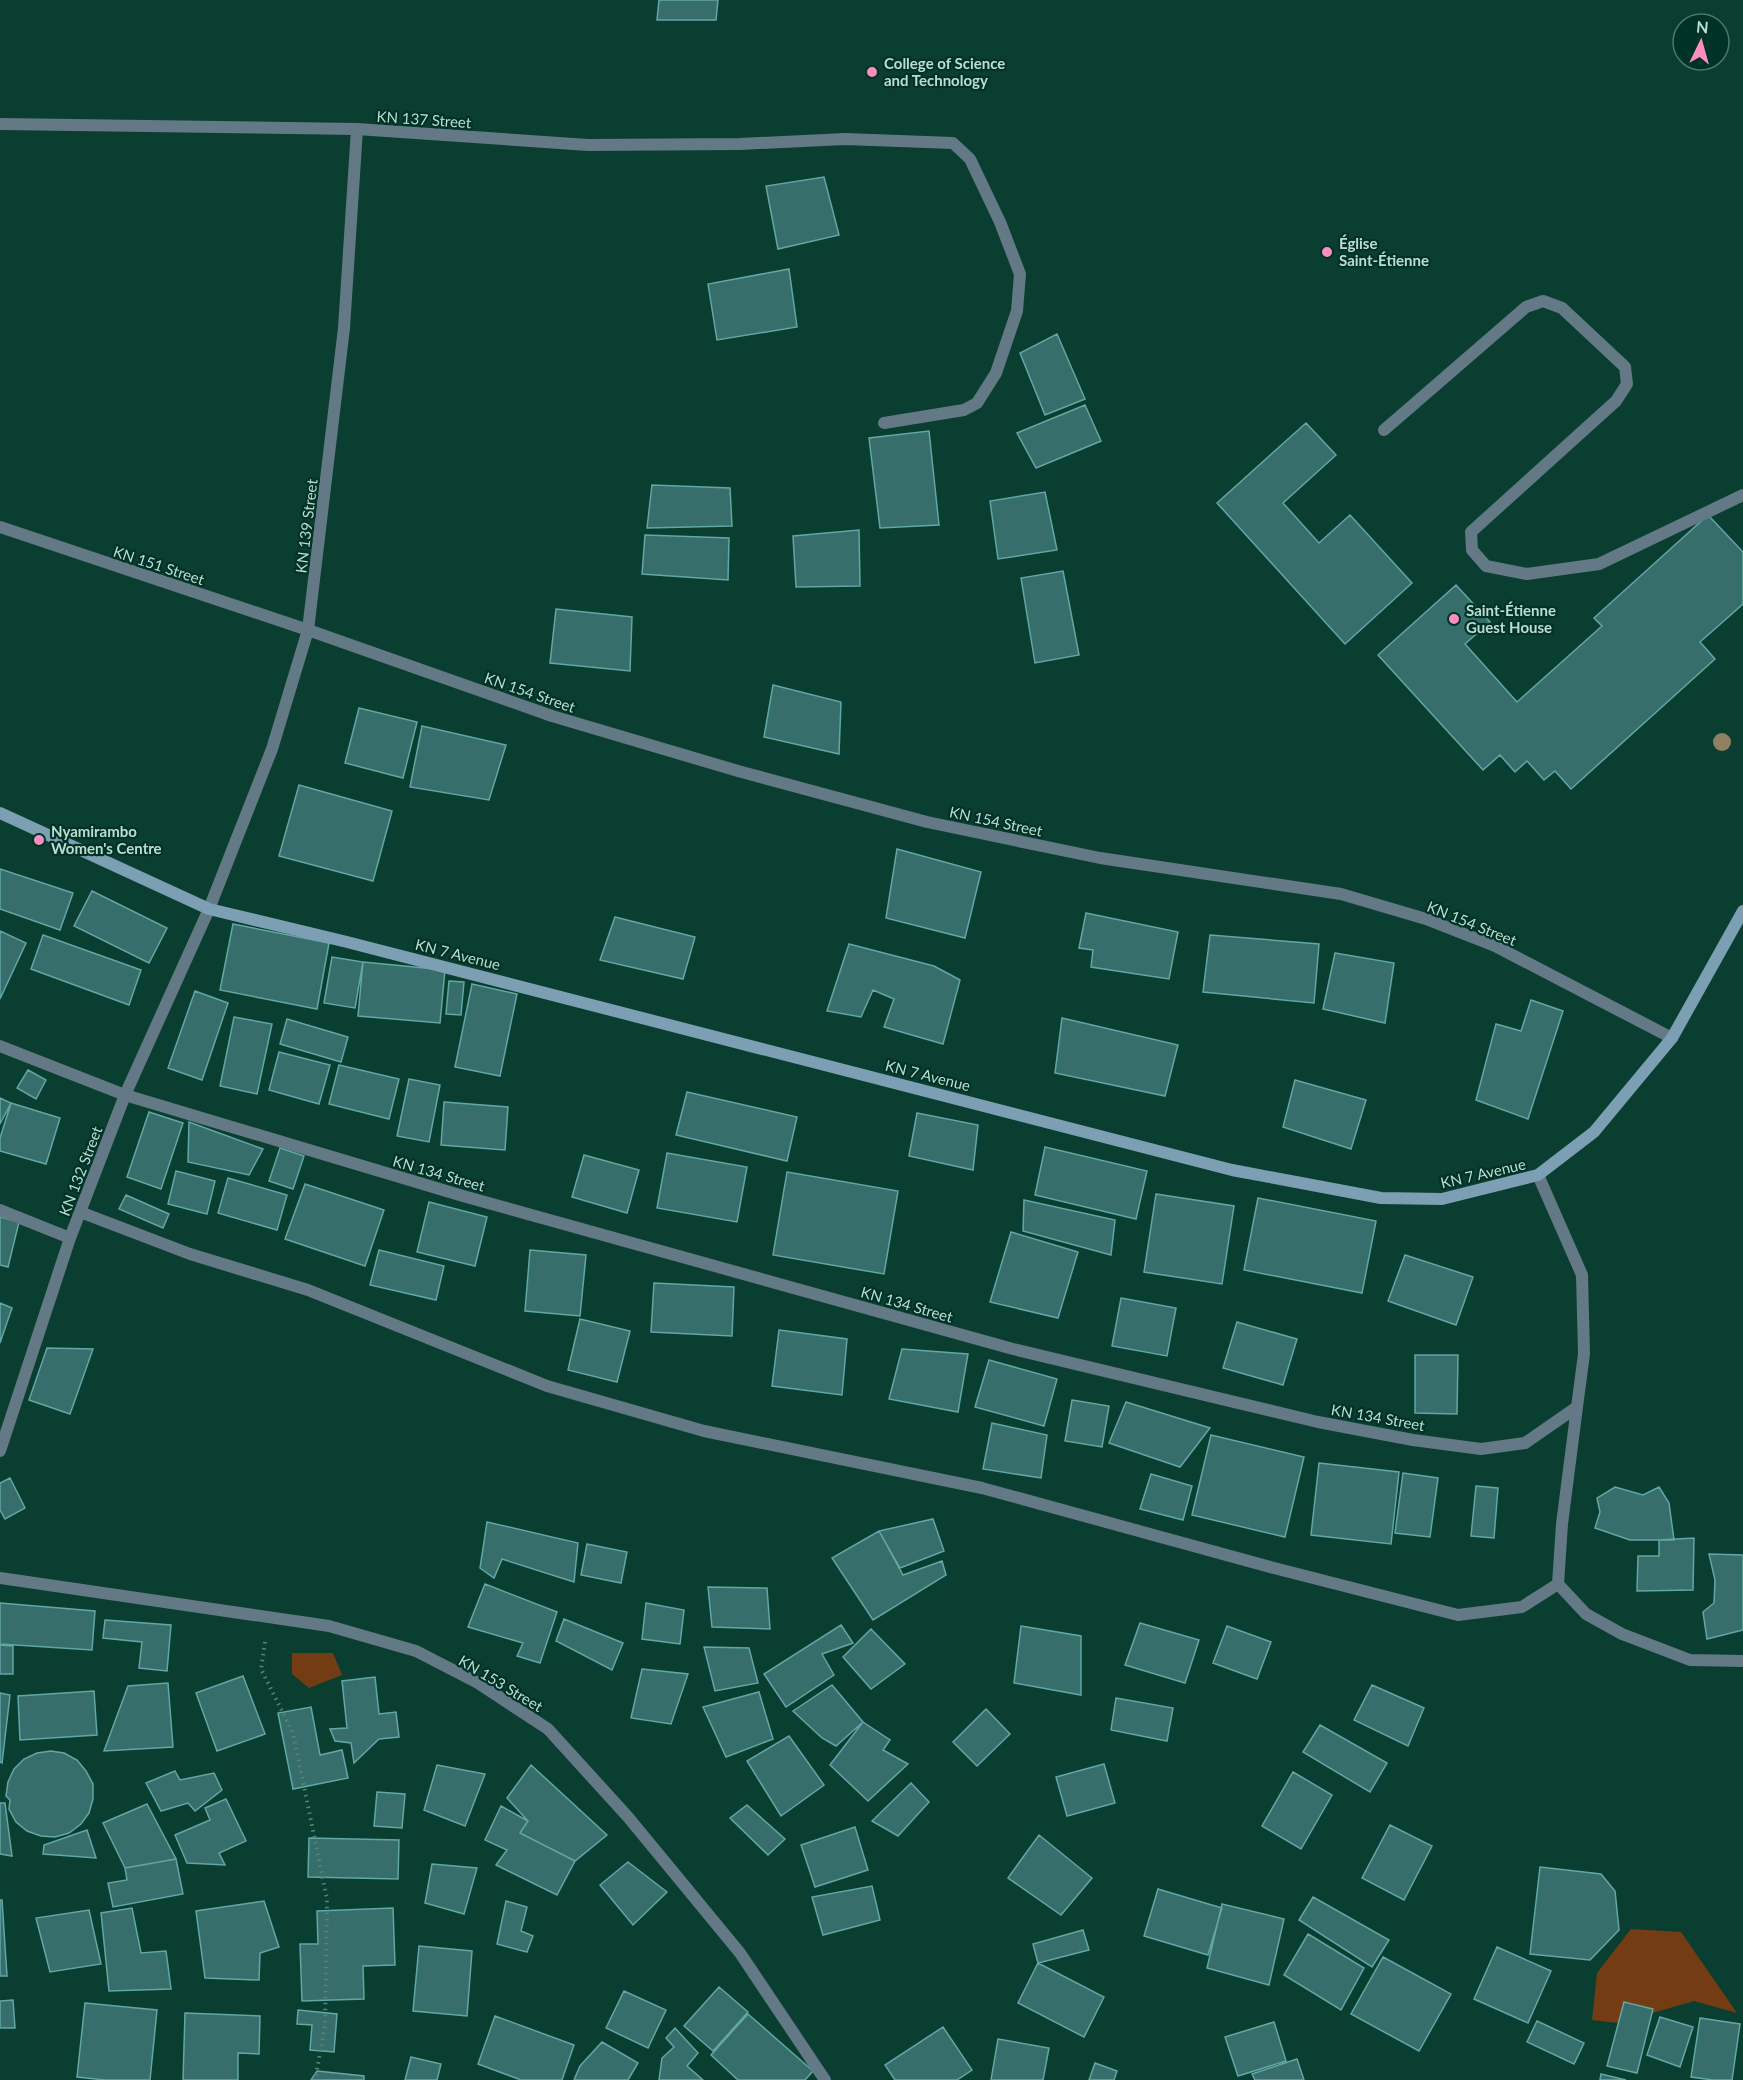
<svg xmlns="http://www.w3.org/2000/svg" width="1743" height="2080" font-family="Lato,sans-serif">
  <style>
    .green { fill: #743c13 }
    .building { fill: #376d6b; stroke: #61a7a5; stroke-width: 1.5 }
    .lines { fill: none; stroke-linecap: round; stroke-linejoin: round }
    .path { stroke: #588377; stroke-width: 4; stroke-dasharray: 1.5 4.5; stroke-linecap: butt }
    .lane { stroke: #637985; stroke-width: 12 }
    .street { stroke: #637985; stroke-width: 12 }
    .secondary { stroke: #7c9fb3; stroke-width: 12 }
    .tree { fill: #907f61 }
    .poi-dot { fill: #fd8ec0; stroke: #003327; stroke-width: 2 }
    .labels { text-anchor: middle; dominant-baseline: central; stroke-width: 4.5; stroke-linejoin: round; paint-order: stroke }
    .poi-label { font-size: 15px; font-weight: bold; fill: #bddcd1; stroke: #003327; text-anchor: start }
    .street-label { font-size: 15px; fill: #bddcd1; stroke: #003327 }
  </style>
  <rect width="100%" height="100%" fill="#0a3e31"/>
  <path class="green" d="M292,1653h41l9,22 -33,13 -17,-14z
    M1631,1929l50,3 56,81 -43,-12 -76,22 -26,-3 5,-47z"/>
  <path class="building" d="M659,0h59l-2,20h-59z
    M824,177l15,58 -61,14 -12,-63z
    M789,269l8,58 -80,13 -9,-56z
    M1057,334l28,65 -40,16 -25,-62z
    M1085,405l16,36 -65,27 -19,-35z
    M1306,423l30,32 -53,48 36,40 31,-28 62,68 -67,61 -128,-141z
    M929,431l10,94 -59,3 -11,-90z
    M652,485l78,3 2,38 -85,2z
    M1045,492l12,58 -59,9 -8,-58z
    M1708,515l35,37v52l-43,38 15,17 -144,130 -16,-18 -11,9 -17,-19 -12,11 -15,-17 -17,15 -105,-115 78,-70 34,37 -25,22 52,58 85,-76 -8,-8z
    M859,530l1,56 -64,1 -3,-51z
    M645,535l84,3 -1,42 -86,-6z
    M1063,571l16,84 -44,8 -14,-85z
    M556,609l76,8 -2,54 -80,-8z
    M773,685l68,17 -2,52 -75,-17z
    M359,708l58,14 -14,56 -58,-15z
    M422,726l84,19 -17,55 -79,-13z
    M299,785l93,26 -19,70 -94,-25z
    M897,849l84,23 -16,66 -79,-20z
    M0,869l73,24 -13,37 -60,-21z
    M92,891l75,37 -18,35 -75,-37z
    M1086,913l92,19 -9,47 -78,-12 2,-17 -14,-2z
    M615,917l80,20 -12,42 -83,-19z
    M233,924l96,19 -12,66 -97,-19z
    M0,931l26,12 -26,56z
    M43,935l98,35 -12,35 -98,-36z
    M1210,935l109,9 -5,59 -111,-11z
    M849,944l85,22 26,14 -17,64 -59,-17 10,-28 -21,-9 -12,27 -34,-6z
    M1335,953l59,10 -9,60 -62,-14z
    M332,957l31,5 -8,46 -31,-5z
    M363,962l82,8 -5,53 -82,-7z
    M449,981l15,1 -3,33 -15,-1z
    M472,984l45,10 -17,82 -45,-9z
    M195,991l33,12 -26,77 -34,-12z
    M1531,1000l32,11 -35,108 -52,-19 20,-76 25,7z
    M234,1017l38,7 -15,70 -37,-8z
    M1062,1018l116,27 -13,51 -110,-23z
    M287,1019l61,18 -7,25 -61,-18z
    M279,1052l51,13 -11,39 -50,-14z
    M339,1065l60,14 -10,40 -60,-15z
    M28,1070l18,10 -10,19 -19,-11z
    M409,1079l31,6 -11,57 -32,-6z
    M1295,1080l71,20 -15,49 -68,-22z
    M687,1092l110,25 -10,44 -111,-26z
    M0,1098l11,5 -11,21z
    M444,1102l64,5 -3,43 -64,-5z
    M11,1103l49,15 -14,46 -46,-13v-13z
    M149,1112l34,11 -22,66 -34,-12z
    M917,1113l61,12 -5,45 -64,-14z
    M189,1122l74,27 -14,26 -61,-13z
    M1045,1147l102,24 -11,48 -101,-24z
    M280,1148l24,8 -11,33 -24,-8z
    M667,1153l80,14 -10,55 -80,-14z
    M584,1155l55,15 -12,43 -55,-16z
    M176,1171l39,10 -8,33 -39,-10z
    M787,1172l111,19 -14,83 -111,-19z
    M228,1178l59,17 -10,35 -59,-17z
    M305,1184l79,26 -19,56 -80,-27z
    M1156,1194l78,12 -12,78 -78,-12z
    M126,1195l43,19 -6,14 -44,-19z
    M1258,1198l118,23 -14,72 -118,-23z
    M1024,1200l91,20 -4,35 -88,-24z
    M429,1202l58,15 -12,49 -58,-14z
    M0,1217l19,5 -11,45 -8,-2z
    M1011,1232l67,20 -20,66 -68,-16z
    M379,1250l65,16 -8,34 -66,-15z
    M530,1250l56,5 -6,61 -55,-5z
    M1405,1255l68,22 -17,48 -68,-24z
    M654,1283l80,4 -2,49 -81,-4z
    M1121,1298l55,10 -9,48 -55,-10z
    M0,1303l12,5 -12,35z
    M580,1319l50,12 -13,51 -49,-12z
    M1237,1322l60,17 -14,46 -60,-17z
    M779,1330l68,9 -5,56 -70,-9z
    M47,1348l46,1 -23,65 -41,-14z
    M902,1349l66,5 -10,58 -69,-13z
    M1415,1355h43l-1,59 -42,-1z
    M989,1360l68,19 -13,47 -69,-19z
    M1072,1400l37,6 -7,41 -37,-6z
    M1126,1402l84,26 -30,39 -71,-24z
    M992,1423l55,12 -6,43 -58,-9z
    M1211,1435l93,22 -19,80 -93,-22z
    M1319,1463l80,9 -8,72 -80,-9z
    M1403,1473l35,5 -8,59 -35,-4z
    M1151,1474l41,12 -9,34 -43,-11z
    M10,1478l15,30 -20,11 -5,-9v-27z
    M1476,1486l22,2 -4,50 -23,-2z
    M1615,1487l28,8 16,-8 10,16 5,37h-44l-35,-12 5,-16 -3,-14z
    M933,1519l11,32 -44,17 -21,-37z
    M487,1522l91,21 -4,39 -72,-23 -8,19 -14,-10z
    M879,1531l24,44 39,-14 4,14 -73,45 -41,-62z
    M1694,1538l-1,52 -56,1 1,-35h21v-16z
    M587,1544l40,8 -6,31 -40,-8z
    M1709,1554l34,1v75l-36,9 -4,-27 11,-9 1,-23z
    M485,1584l72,28 -17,51 -23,-7 6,-13 -55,-16z
    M708,1587l59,1 3,41 -58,-2z
    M0,1603l95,8 -3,39 -92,-6z
    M646,1603l38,7 -4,34 -38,-5z
    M564,1619l59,24 -11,27 -56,-29z
    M105,1620l66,5 -4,46 -28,-3 3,-26 -39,-4z
    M1140,1623l59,17 -14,43 -60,-18z
    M841,1625l12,18 -31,11 12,21 -48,32 -22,-33z
    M1021,1626l60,10v59l-67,-12z
    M1227,1626l44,16 -14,37 -44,-16z
    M871,1629l34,35 -34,25 -28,-32z
    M0,1645l13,1v28h-13z
    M704,1647l45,1 9,35 -43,8z
    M642,1669l46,5 -17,50 -40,-6z
    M243,1676l22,58 -48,17 -21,-58z
    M375,1677l4,37 17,-2 3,25 -20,2 -25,24 -3,-20 -16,-2 -5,-12 17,-1 -5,-47z
    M168,1683l5,64 -69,4 24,-65z
    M832,1685l31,37 -27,24 -14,-8 -29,-27z
    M1372,1685l52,23 -16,38 -54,-26z
    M94,1691l3,44 -77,5 -2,-44z
    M759,1692l14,47 -47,18 -23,-50z
    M0,1693l10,2 -8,68 -2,-1z
    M1116,1698l57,10 -6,33 -56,-11z
    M311,1707l9,48 22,-5 6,28 -55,11 -15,-76z
    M986,1709l24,25 -33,32 -24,-24z
    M863,1722l27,18 -7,10 25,14 -40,37 -38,-36z
    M1320,1725l67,38 -17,29 -67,-40z
    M789,1736l35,49 -43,31 -34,-55z
    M51,1751l13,2 13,7 9,11 7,13v15l-4,14 -8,11 -12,9 -14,4 -14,-1 -14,-5 -11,-9 -7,-13 1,-9 -4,-4 2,-14 6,-13 10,-10 13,-6z
    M1104,1764l11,39 -48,13 -11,-39z
    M437,1765l48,9 -20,52 -41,-16z
    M531,1765l76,70 -32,26 -55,-28 8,-12 -21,-23z
    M175,1771l5,9 34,-7 8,17 -27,21 -7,-8 -27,8 -15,-28z
    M1293,1772l39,23 -31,54 -39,-23z
    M911,1783l18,19 -31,34 -26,-15z
    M377,1792l28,2 -3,34 -28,-2z
    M226,1799l20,42 -27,12 6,12 -38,-2 -12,-28 35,-15 -5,-12z
    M0,1803h5l7,53 -12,-2z
    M147,1804l29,55 -51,9 -22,-45z
    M747,1805l38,34 -17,16 -38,-37z
    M501,1806l27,15 -8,12 55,28 -18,34 -61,-30 11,-15 -22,-10z
    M1390,1825l42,21 -28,54 -42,-22z
    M855,1827l13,43 -53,17 -14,-42z
    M87,1830l9,28 -53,-4 1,-9z
    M1039,1835l53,43 -31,37 -53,-37z
    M309,1838l90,2 -1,39 -90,-2z
    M176,1859l7,35 -70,13 -5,-24 19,-3 -2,-12z
    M628,1862l39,30 -34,33 -33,-40z
    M432,1864l45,4 -13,46 -39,-11z
    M1540,1867l61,7 14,17 4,39 -29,30 -60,-6z
    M872,1886l8,34 -57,15 -11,-38z
    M1158,1889l64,19 -14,47 -64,-19z
    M1313,1897l76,43 -17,27 -73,-47z
    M0,1900h2l5,76h-7z
    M264,1901l15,46 -19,6 -1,27 -54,-2 -9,-67z
    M506,1901l21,6 -6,24 12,5 -6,16 -30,-8z
    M1222,1904l62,15 -15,66 -62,-17z
    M132,1908l9,45 25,-2 5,38 -62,2 -8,-78z
    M393,1908l2,57 -32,1 1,33 -62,2 -2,-57h18l-1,-33z
    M89,1910l12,54 -51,8 -14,-54z
    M1083,1930l6,20 -51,13 -5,-19z
    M1308,1934l56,34 -23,42 -57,-35z
    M419,1946l53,5 -5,65 -54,-5z
    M1497,1947l54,24 -23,52 -54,-24z
    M1383,1957l68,37 -32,57 -68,-37z
    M1038,1963l66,34 -20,40 -66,-34z
    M719,1987l29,25 -35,39 -29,-25z
    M624,1991l42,19 -18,38 -42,-20z
    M13,2000l2,28h-15v-27z
    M1624,2002l29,7 -16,64 -30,-7z
    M85,2003l72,7 -7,70h-45l-28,-3z
    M298,2010l39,4 -3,38 -24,-2 2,-25 -15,-1z
    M185,2013l75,3 -1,38 -21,-1v27h-55z
    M748,2014l65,57 -8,9h-67l-27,-25z
    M495,2016l79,29 -12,35h-41l-43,-16z
    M1660,2017l33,10 -13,40 -33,-12z
    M1700,2018l40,6 -8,56h-19l-22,-3z
    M1537,2021l47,22 -10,21 -47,-22z
    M1274,2022l12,39 -48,15 -13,-39z
    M943,2027l29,43 -15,10h-62l-10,-15z
    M675,2028l23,25 -11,13 16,14h-44l3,-22 12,-11 -8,-9z
    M998,2039l51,9 -6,32h-52z
    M602,2042l36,21 -10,17h-54l6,-14z
    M411,2057l30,7 -4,16h-32z
    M1297,2059l7,21h-49l-3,-6z
    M1095,2063l22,8 -3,9h-25z
    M317,2071l47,5v4h-53z
    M1601,2074l25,6h-26z"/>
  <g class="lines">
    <path class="path" d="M265,1642l-4,27 32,64 34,166 -2,127 -10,54"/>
    <path class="lane" d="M1384,430l142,-123 17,-6 19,7 63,59 2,17 -11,17 -145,131 1,18 14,16 41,8 72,-10 144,-69"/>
    <path class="street" d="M0,124l357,5 231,16 152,-1 105,-5 108,4 17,16 30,63 20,52 -3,37 -21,62 -19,30 -13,7 -80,13
      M0,527l308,103 244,86 186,55 189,51 173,36 241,36 85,25 69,27 177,92
      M0,1046l125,49 338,101 550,153 305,73 95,18 68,9 44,-6 52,-36 7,-53 -2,-79 -44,-100
      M0,1210l70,28
      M80,1212l110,42 118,36 239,96 157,45 278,57 292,80 184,47 64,-8 36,-23
      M1577,1407l-15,117 -4,60 28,30 36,20 68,26 53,1
      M0,1451l70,-213 55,-143 84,-186 63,-160 36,-119 36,-302 13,-199
      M0,1578l329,48 87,25 62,32 70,46 80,88 112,136 85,127"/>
    <path class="secondary" d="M0,813l209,96 138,33 885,228 149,28 61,1 96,-24 56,-43 78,-94 71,-127"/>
  </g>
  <circle class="tree" cx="1722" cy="742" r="9"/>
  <g class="poi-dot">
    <circle cx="872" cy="72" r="6"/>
    <circle cx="1327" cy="252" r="6"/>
    <circle cx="1454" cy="619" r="6"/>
    <circle cx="39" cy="840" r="6"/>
  </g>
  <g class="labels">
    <g class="poi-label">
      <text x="884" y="63">College of Science<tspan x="884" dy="17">and Technology</tspan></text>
      <text x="1339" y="243">Église<tspan x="1339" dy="17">Saint-Étienne</tspan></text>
      <text x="1466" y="610">Saint-Étienne<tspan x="1466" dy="17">Guest House</tspan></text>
      <text x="51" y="831">Nyamirambo<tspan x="51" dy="17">Women's Centre</tspan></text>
    </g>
    <g class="street-label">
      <text transform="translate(424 119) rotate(4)">KN 137 Street</text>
      <text transform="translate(306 526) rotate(-83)">KN 139 Street</text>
      <text transform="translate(159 565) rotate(18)">KN 151 Street</text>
      <text transform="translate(530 692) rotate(19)">KN 154 Street</text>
      <text transform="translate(996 821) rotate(12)">KN 154 Street</text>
      <text transform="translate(1472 923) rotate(22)">KN 154 Street</text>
      <text transform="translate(458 954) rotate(14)">KN 7 Avenue</text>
      <text transform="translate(928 1075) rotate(14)">KN 7 Avenue</text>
      <text transform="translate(80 1171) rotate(-69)">KN 132 Street</text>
      <text transform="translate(439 1173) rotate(16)">KN 134 Street</text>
      <text transform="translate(1483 1173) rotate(-13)">KN 7 Avenue</text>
      <text transform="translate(907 1304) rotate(16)">KN 134 Street</text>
      <text transform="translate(1378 1417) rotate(10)">KN 134 Street</text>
      <text transform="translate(501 1683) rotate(31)">KN 153 Street</text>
    </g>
  </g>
  <g transform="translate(1701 42) rotate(5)"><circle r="28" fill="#003327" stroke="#4c776b" stroke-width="1.5"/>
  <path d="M0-4.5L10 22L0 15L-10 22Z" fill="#fd8ec0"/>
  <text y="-9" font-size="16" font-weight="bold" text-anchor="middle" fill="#bddcd1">N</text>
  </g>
</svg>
